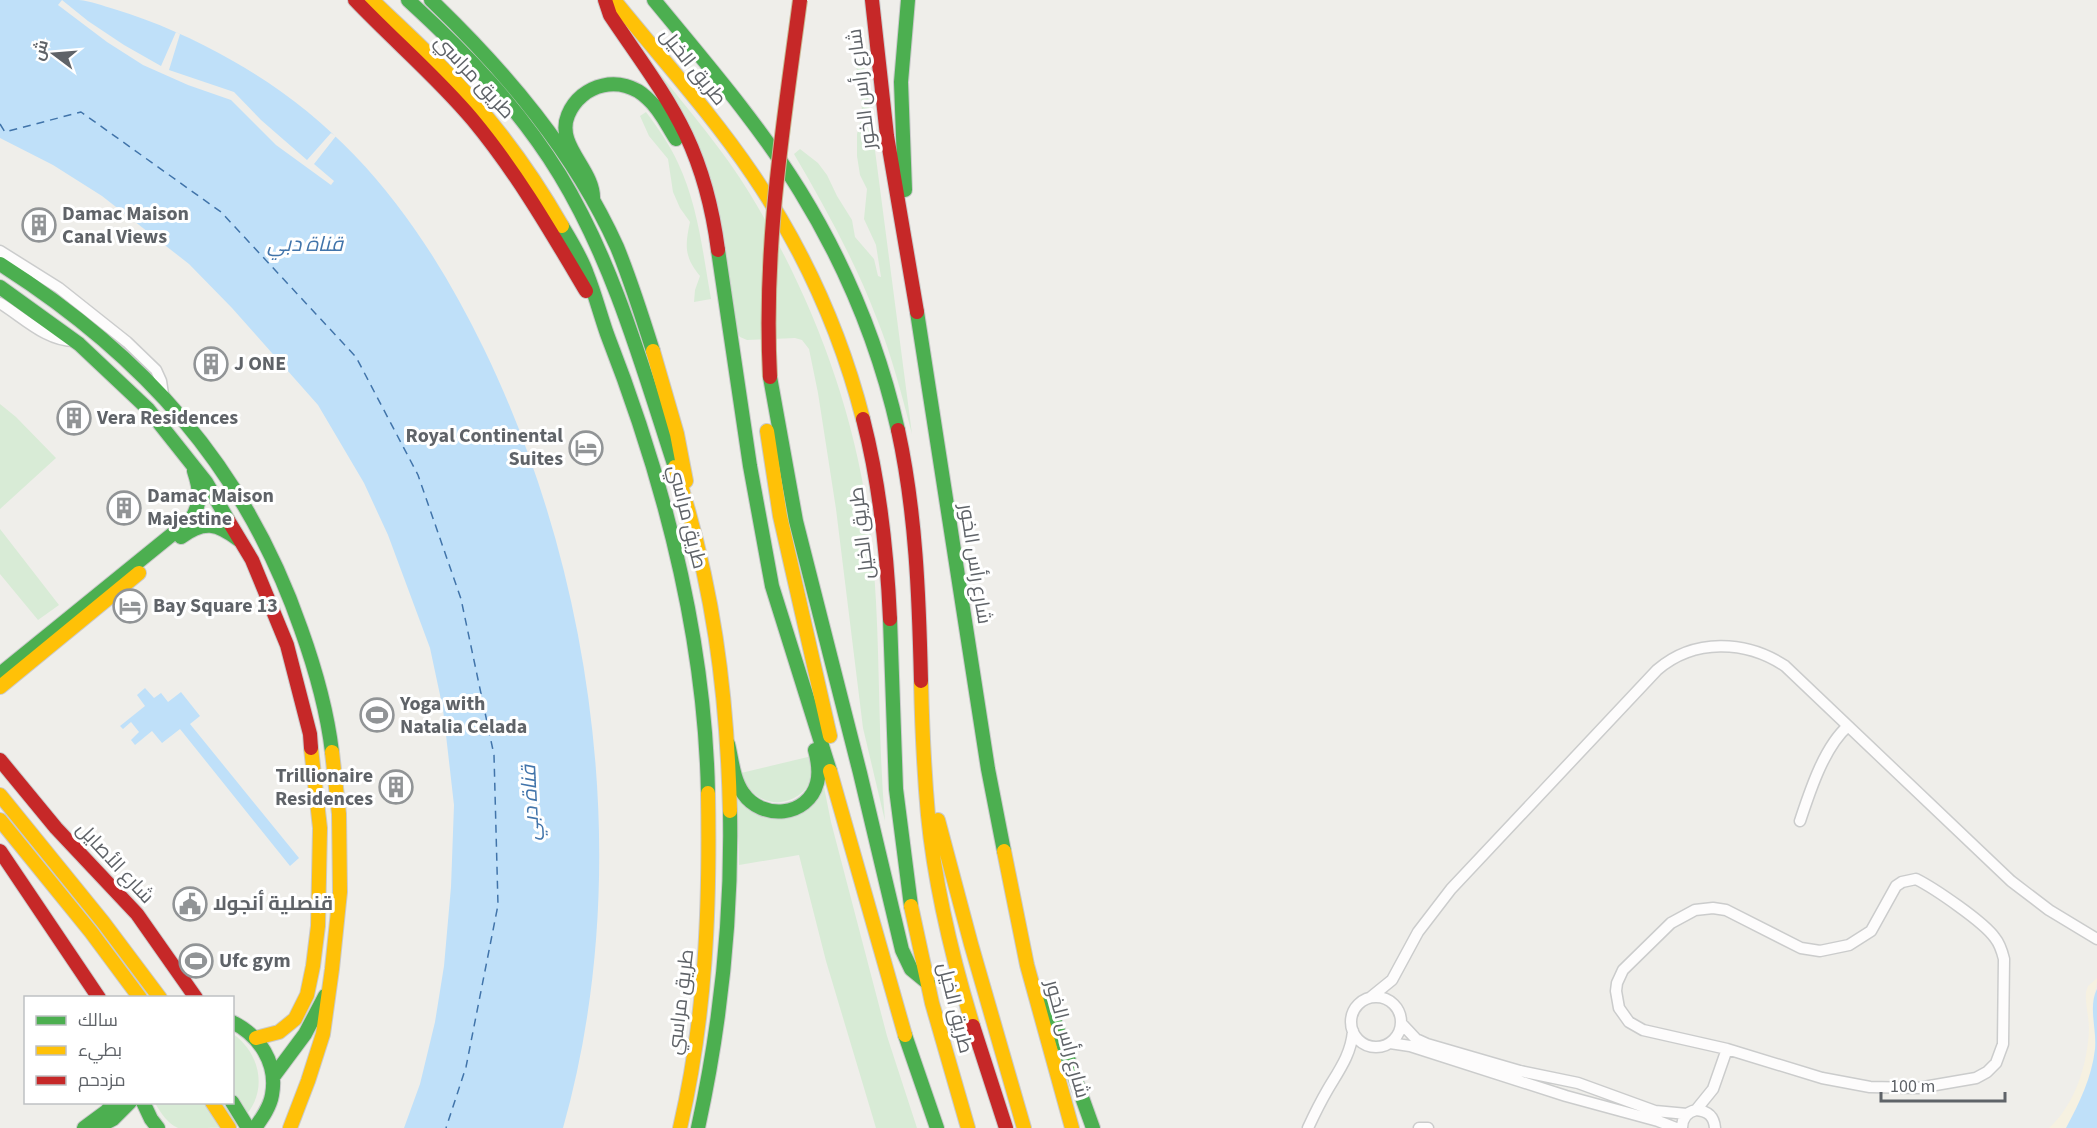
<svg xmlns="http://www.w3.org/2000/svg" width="2097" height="1128" font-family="'Source Sans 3',Cairo,sans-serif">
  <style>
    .green { fill: #d8ebd6 }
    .sand { fill: #f6f1e1 }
    .water { fill: #bfe0f9 }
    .pier { fill: #efeeea }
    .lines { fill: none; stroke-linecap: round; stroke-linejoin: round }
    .ferry { stroke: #4174aa; stroke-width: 1.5; stroke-dasharray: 8 6; stroke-linecap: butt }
    .street-casing { stroke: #cbcccc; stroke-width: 13 }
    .fast-casing { stroke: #cacacb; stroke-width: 16 }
    .slow-casing { stroke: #cacacb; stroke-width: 16 }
    .jam-casing { stroke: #cacacb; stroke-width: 16 }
    .street { stroke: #fdfcfc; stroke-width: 10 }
    .fast { stroke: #4caf50; stroke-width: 14 }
    .slow { stroke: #ffc107; stroke-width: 14 }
    .jam { stroke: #c62828; stroke-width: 14 }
    .jam-bridge-casing { stroke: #c8b996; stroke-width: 16; stroke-linecap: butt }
    .jam-bridge { stroke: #c62828; stroke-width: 14 }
    .labels { text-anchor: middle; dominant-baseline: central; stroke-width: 6; stroke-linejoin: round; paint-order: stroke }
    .street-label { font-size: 20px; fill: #5f6368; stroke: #fff }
    .poi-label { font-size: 20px; font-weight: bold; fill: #5f6368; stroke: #fff; text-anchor: start }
    .water-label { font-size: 21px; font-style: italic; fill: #4174aa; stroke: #fff }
  </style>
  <rect width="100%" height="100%" fill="#efeeea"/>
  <path class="green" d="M856,66h8l48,368c-10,-38 -20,-78 -35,-115 -22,-58 -52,-112 -83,-165l6,-5 18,14 9,12 10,21 15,24 3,17 19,22 4,17 3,1 -5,-32 -12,-26 3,-30 -7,-14 -3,-19v-22l5,-19 -1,-29z
    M660,74c31,39 64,77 90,120 65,107 110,229 122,354 9,90 5,182 13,273l-22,-93 -27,-219 -18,-116 -9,-44 -7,-9 -7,-2 -48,2 -7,-3 -4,-6 -57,-222z
    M646,112c12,16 24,33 32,51 20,42 25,91 33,136l-17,3 1,-12 5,-14c-16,-19 -15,-31 -10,-54l-10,-14 -7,-16 -5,-33 -19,-23 -9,-20z
    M0,404l16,13 40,41 -56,51z
    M0,529l59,76 -21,15 -38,-46z
    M812,756c1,4 3,10 2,14 -4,27 -34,41 -57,26 -8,-6 -12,-14 -16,-23z
    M822,777l9,45 56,214 30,92h-41l-50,-167 -27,-106 -60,10 -2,-73 39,26z
    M233,1034c26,18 35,54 14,80 -4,5 -7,10 -13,13 -9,1 -44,1 -56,1 -11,-5 -17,-15 -23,-25l77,-1z"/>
  <path class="sand" d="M2097,978c0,9 -3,14 -4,23 -2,15 3,31 2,47 -2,28 -16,56 -29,80h-17c26,-23 39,-65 40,-99 0,-12 -4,-25 -3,-37l2,-6z"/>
  <path class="water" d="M0,0c26,0 53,0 79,0 12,1 24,6 35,9 42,13 81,30 119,52 119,67 192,167 251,288 113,233 150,528 79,779h-159l16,-44 15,-62 9,-56 7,-79 3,-82 -11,-96 -13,-61 -42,-113 -24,-52 -46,-78 -86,-97 -43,-44 -87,-68 -49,-31 -53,-27z
    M145,688l9,10 7,-5 7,9 13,-10 19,24 -10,8 109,134 -9,8 -110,-137 -18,14 -10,-12 -17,14 -4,-5 8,-8 -8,-10 -8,7 -3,-3 25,-20 -8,-11z
    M2097,989v139h-31c13,-24 26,-51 29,-79 2,-20 -7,-42 2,-60z"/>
  <path class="pier" d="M62,0l26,21 36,24 37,21 15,-34 4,2 -11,36 65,22 27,28 46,40 24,-27 5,3 -22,28 20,17 -3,4 -55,-40 -45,-45 -43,-15 -45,-20 -36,-23 -49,-37z"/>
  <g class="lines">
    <path class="ferry" d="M0,124l5,8 76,-20 140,100 135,145 62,118 43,124 33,156 4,150 -32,162 -20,61"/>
    <defs>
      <path id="street" d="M0,251l59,37 68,54 29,28 5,11 2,13
        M0,303c23,14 47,39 76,38
        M1800,821c10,-30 24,-74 48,-95
        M1916,879c18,9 68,43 79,59 5,6 7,13 9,21l-1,85 -7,19 -9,9 -11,6 -58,10 -48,-1 -48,-9 -95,-29 -84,-19 -14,-8 -10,-14 -3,-17 1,-8 6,-13 48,-47 24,-13 18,-2 13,2 75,38 19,3 29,-6 22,-14 25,-45 6,-4z
        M1371,997l21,-17 26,-48 33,-43 206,-219c37,-32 89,-30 128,-4l226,215 38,29 48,29
        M1351 1022a25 25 0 1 1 50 0a25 25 0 1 1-50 0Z
        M1401,1023l15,16 11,5 93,27 58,12 77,28 32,3
        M1390,1043l20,3 156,50 92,25 18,7
        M1696,1110l17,-21 14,-40
        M1308,1128c6,-13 13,-27 20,-39 12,-20 23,-35 25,-58
        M1419,1128h9
        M1682,1128c0,-10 5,-16 14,-18 12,1 18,6 19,18"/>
      <path id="fast" d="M408,0c57,52 111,108 152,175 54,89 83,194 115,292
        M431,0c75,72 143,152 186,247 14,34 25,69 36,104
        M654,0c51,62 104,123 146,191 45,73 79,155 98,239
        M905,190l-4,-108 7,-82
        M593,200c2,-30 -38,-54 -25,-85 13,-32 54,-41 79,-17 13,11 20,27 29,41
        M562,226c9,15 19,31 25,48 8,20 13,40 20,60 57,146 98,302 101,459
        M718,250l32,216 22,120 58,185
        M0,264c143,91 245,203 301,365 14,39 26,81 31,123
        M0,287l79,57 69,65 58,73 22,38
        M917,312l71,457 16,82
        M770,377l26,144 64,252 42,177 9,19 17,14
        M181,537c23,-17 36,-14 58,3
        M890,619l6,170 15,117
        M0,674l191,-155c11,-16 9,-30 3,-48
        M728,744c4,16 5,35 15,49 19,28 65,24 74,-10 3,-11 1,-22 -2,-33
        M1046,997l47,131
        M232,1022c27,13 46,41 40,73 -2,12 -10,23 -17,33
        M905,1035l32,93
        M273,1077l32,-43 20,-38
        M143,1102l8,17 7,9
        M232,1102l16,26
        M84,1128l23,-17 6,-9
        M96,1128l17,-9 17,-17
        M698,1128c23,-105 34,-210 32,-317"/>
      <path id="slow" d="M372,0c29,28 59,55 86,84 40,43 75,91 104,142
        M614,0c47,58 97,113 139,175 50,74 88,158 110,244
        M653,351l24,83 9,47
        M767,431l13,85 50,220
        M675,467c38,116 52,223 55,344
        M921,681c1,45 3,89 7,134 7,72 24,142 45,211
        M0,687l139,-114
        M830,771l75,264
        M0,795l103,127 57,76
        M0,820l91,112 49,66
        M938,820l33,124 53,184
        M1004,851l23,114 45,163
        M911,906l21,97 36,125
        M256,1038l23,-6 16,-13 12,-24 6,-29 5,-40 2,-98 -9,-80
        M212,1102l17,26
        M290,1128l18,-47 15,-47 9,-65 8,-77 -1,-78 -7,-62
        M680,1128c26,-112 30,-220 28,-335"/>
      <path id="jam" d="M355,0c39,41 82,77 118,120 44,53 78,112 113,171
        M605,0l5,15c26,39 56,78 76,120 17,36 27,77 32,115
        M872,0l15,136 30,176
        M863,419c17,66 24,132 27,200
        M898,430c18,82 21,167 23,251
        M228,520l24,40 35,85 23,89 1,14
        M0,760l56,68 81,86 59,84
        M0,851l99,147
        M973,1026l33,102"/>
    </defs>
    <use href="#street" class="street-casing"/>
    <use href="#fast" class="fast-casing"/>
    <use href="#slow" class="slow-casing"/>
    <use href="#jam" class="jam-casing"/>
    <use href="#street" class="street"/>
    <use href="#fast" class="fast"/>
    <use href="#slow" class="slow"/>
    <use href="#jam" class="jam"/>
    <defs>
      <path id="jam-bridge" d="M770,377c-7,-130 13,-249 30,-377"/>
    </defs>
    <use href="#jam-bridge" class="jam-bridge-casing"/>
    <use href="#jam-bridge" class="jam-bridge"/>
  </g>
  <defs>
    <symbol id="building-ring" viewBox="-11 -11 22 22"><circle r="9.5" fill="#fff" stroke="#919496" stroke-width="1.5"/><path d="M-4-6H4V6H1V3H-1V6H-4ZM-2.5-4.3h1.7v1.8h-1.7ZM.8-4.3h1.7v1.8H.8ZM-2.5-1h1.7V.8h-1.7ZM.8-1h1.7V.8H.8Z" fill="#919496"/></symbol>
    <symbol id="hotel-ring" viewBox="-11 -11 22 22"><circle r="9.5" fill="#fff" stroke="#919496" stroke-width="1.5"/><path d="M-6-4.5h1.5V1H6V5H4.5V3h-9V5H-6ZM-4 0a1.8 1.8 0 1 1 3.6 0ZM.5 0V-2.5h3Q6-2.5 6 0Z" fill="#919496"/></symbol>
    <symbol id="stadium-ring" viewBox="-11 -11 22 22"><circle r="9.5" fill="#fff" stroke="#919496" stroke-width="1.5"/><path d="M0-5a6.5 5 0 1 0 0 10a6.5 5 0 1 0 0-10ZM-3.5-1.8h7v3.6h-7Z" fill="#919496"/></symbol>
    <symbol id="civic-ring" viewBox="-11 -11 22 22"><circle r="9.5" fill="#fff" stroke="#919496" stroke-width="1.5"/><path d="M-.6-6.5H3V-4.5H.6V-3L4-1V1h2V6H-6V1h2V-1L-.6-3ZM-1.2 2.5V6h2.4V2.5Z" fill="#919496"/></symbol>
  </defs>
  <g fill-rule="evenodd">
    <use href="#building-ring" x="20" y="206" width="38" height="38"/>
    <use href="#building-ring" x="192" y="345" width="38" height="38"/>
    <use href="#building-ring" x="55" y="399" width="38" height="38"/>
    <use href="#hotel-ring" x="567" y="429" width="38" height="38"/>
    <use href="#building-ring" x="105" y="489" width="38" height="38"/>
    <use href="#hotel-ring" x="111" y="587" width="38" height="38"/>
    <use href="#stadium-ring" x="358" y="696" width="38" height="38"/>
    <use href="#building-ring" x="377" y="768" width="38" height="38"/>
    <use href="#civic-ring" x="171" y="885" width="38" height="38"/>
    <use href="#stadium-ring" x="177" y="942" width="38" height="38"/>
  </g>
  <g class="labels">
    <g class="street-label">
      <text transform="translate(693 67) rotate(51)">طريق الخيل</text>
      <text transform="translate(474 77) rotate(47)">طريق مراسي</text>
      <text transform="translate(862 89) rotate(-97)">شارع رأس الخور</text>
      <text transform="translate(687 517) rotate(76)">طريق مراسي</text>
      <text transform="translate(862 533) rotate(-97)">طريق الخيل</text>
      <text transform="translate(975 564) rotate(81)">شارع رأس الخور</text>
      <text transform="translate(115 863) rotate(47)">شارع الأصايل</text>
      <text transform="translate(681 1002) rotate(-83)">طريق مراسي</text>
      <text transform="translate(955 1008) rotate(76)">طريق الخيل</text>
      <text transform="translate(1067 1039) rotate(75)">شارع رأس الخور</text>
    </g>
    <g class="poi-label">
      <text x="62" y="214">Damac Maison<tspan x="62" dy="23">Canal Views</tspan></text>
      <text x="234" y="364">J ONE</text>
      <text x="97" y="418">Vera Residences</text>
      <text x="563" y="436" text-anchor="end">Royal Continental<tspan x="563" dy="23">Suites</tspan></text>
      <text x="147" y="496">Damac Maison<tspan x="147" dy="23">Majestine</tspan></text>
      <text x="153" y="606">Bay Square 13</text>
      <text x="400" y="704">Yoga with<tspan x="400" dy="23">Natalia Celada</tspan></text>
      <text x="373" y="776" text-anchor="end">Trillionaire<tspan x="373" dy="23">Residences</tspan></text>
      <text x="213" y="904">قنصلية أنجولا</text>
      <text x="219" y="961">Ufc gym</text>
    </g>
    <g class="water-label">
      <text x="305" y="244">قناة دبي</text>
      <text transform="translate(530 803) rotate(-93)">قناة دبي</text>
    </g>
  </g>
  <rect x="24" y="996" width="210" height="108" fill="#ffffff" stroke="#bfc1c3" stroke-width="1.5"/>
  <rect x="36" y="1016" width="30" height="9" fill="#4caf50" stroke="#bfc1c3" stroke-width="1.5"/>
  <text x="78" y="1026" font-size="18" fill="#5f6368">سالك</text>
  <rect x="36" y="1046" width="30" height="9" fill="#ffc107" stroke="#bfc1c3" stroke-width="1.5"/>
  <text x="78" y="1056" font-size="18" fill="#5f6368">بطيء</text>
  <rect x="36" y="1076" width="30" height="9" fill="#c62828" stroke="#bfc1c3" stroke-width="1.5"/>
  <text x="78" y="1086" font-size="18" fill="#5f6368">مزدحم</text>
  <g transform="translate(54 54) rotate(286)" stroke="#ffffff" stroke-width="4.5" paint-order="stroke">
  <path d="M0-4.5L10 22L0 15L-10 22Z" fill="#5f6368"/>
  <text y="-9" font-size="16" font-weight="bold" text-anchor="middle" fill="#5f6368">ش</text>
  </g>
  <path d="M1881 1092v9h124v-9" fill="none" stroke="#5f6368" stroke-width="3"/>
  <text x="1890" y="1092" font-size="18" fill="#5f6368" stroke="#ffffff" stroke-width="4.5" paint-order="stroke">100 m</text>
</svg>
